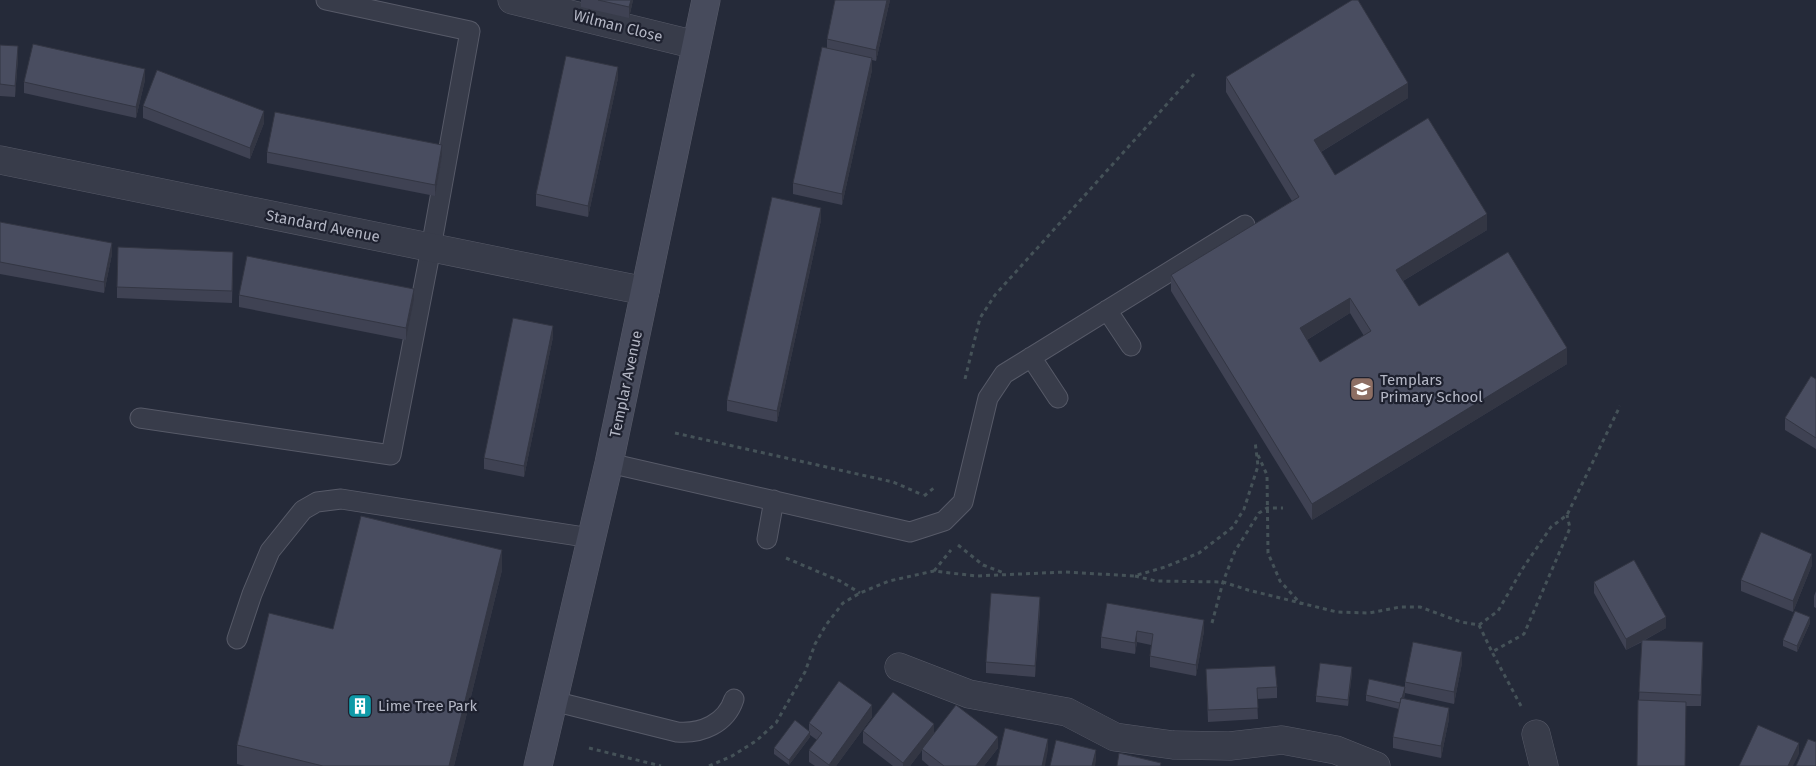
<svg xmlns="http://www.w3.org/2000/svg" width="1816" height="766" font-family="'Fira Sans',sans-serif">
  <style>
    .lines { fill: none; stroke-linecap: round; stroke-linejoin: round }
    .lane-casing { stroke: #575a68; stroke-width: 21 }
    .street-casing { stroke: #575a68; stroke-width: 29 }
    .secondary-casing { stroke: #575a68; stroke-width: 29 }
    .path { stroke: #455258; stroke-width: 3; stroke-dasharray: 4 4; stroke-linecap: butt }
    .lane { stroke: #383c4a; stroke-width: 19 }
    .street { stroke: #383c4a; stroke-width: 28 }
    .secondary { stroke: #474b5c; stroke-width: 28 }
    .wall { fill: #3f4253; fill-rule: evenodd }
    .shaded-wall { fill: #333643 }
    .building { fill: #494d60; stroke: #333643; fill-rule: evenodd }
    .labels { text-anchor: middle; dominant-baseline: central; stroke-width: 4.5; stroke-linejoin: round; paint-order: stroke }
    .street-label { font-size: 15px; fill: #b4b7c5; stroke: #1e212f }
    .poi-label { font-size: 15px; fill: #b4b7c5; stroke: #1e212f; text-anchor: start }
  </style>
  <rect width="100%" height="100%" fill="#252a39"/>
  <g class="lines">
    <defs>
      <path id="lane" d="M1107,310l24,36
        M1031,357l27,41
        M140,418l251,37 40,-207 39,-217 -144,-31
        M609,463l301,69 34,-11 19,-19 25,-104 16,-24 241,-149
        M767,539l7,-39
        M237,639l15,-45 18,-43 33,-41 14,-8 24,-3 250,39
        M553,701l124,31c24,2 49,-8 57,-33"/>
      <path id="street" d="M512,0l184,45
        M0,160l645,131
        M899,667l70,27 98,18 48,25 58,8 57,1 52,-6 54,10 40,16
        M1536,734l8,32"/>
      <path id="secondary" d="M538,766l71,-303 97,-463"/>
    </defs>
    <use href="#lane" class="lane-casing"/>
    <use href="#street" class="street-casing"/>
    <use href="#secondary" class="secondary-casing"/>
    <path class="path" d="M965,379l15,-61 15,-23 199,-221
      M675,433l218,49 30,13
      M1258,455l9,20 1,78 12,28 21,23
      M924,496l11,-9
      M958,545l25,20 21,8
      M786,558l54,23 20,12
      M934,571l17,-21
      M1135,576l21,5 67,1 25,8 89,22 32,1 31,-6h20l41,15 18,3 19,-14 25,-43 28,-41 16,-12 53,-109
      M1212,623l11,-41 12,-31 24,-38 8,-5h16
      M1479,625l13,27
      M1521,706l-29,-54 32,-18 46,-106 -3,-13
      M589,748l72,18
      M709,766l23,-10 24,-15 20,-18 29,-51 10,-28 11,-19 17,-22 17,-10 29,-12 45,-10 42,5 89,-4 69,4 31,-9 34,-14 34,-26 11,-18 14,-43 -3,-25"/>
    <use href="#lane" class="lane"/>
    <use href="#street" class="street"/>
    <use href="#secondary" class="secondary"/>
  </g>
  <path class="wall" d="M581,0h52l-4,18 -48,-11z
    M890,0l-14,61 -4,-1v10l-30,135 -49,-11v-11l34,-135v-9z
    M0,45l18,13 -3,39 -15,-1z
    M1226,77l182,21 -87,54 14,23 152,55 -84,51 16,25 148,58 -255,156 -141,-229v-16l121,-74 -66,-109zM1350,313l14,23 -44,26 -13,-22z
    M618,78l-30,139 -52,-11v-12z
    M145,80l-9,38 -112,-25v-11z
    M143,106l121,17 -14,36 -107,-41z
    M267,152l175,4 -7,40 -168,-33z
    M821,220l-44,202 -50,-11v-11z
    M0,222l112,32 -8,39 -104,-19z
    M233,264l-1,39 -115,-5v-11z
    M239,295l175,5 -8,40 -167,-33z
    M553,337l-29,140 -40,-8v-11z
    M1816,379v70l-31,-19v-12z
    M1812,565l-19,47 -52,-21v-11z
    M502,570l-48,196h-209l-8,-2v-19l96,-116z
    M1594,582l72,46 -21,12 58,14 -2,52h-15l-47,-6 3,-58 -16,8 -32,-57z
    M1816,591v17l-2,-1v-11z
    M1107,603l97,28 -8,45 -46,-9v-11l1,-11 -14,-3 -2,12 -34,-6v-11z
    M1040,608l-5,69 -49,-4v-11z
    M1810,623l-13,29 -14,-6v-6z
    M1462,663l-8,41 -49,-11v-11z
    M1206,669l71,18v11l-20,1 1,20 -50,3z
    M1352,673l-4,33 -32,-4v-6z
    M1405,693l-1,6 45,20 -8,39 -48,-10v-11l6,-28 -33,-8v-6z
    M872,717l-36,49h-21l-6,-4v-12l8,-10 -7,-5v2l-21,28 -15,-11v-6l35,-17v-8z
    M863,731l71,3 64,14 -14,18h-55l-7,-6v-10l-12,16h-17l-30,-23z"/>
  <path class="shaded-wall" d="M631,0h2l-4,18v-11z
    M887,0h3l-14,61v-11z
    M18,46v12l-3,39v-11z
    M872,58v12l-30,135v-11z
    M618,67v11l-30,139v-11z
    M145,69v11l-9,38v-11z
    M1408,83v15l-94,58v-16z
    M264,111v12l-14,36v-11z
    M442,145v11l-7,40v-11z
    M821,208v12l-44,202v-11z
    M1487,214v16l-91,55v-15z
    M112,243v11l-8,39v-11z
    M414,289v11l-8,40v-12z
    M1350,298v15l-50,31v-16z
    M553,326v11l-29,140v-11z
    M1567,348v16l-255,156v-16z
    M502,550v20l-48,196h-5z
    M1812,554v11l-19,47v-11z
    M1040,597v11l-5,69v-11z
    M1666,617v11l-40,22v-11z
    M1810,617v6l-13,29v-6z
    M1204,620v11l-8,45v-11z
    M1137,631v11l-2,12v-11z
    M1462,652v11l-8,41v-12z
    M1352,667v6l-4,33v-6z
    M1405,687v6l-4,16v-6z
    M872,705v12l-36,49h-7v-1z
    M1449,708v11l-8,39v-12z
    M934,724v11l-24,31h-7v-3z
    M810,732v5l-21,28v-5z
    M998,737v11l-14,18h-8z
    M1048,739v11l-3,16h-3z
    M1799,743v11l-6,12h-5z
    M1096,750v11l-1,5h-3z"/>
  <path class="building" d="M598,0h33l-2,7z
    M835,0h52l-11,50 -49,-11z
    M1352,0h6l50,83 -94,57 21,35 93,-57 59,96 -91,56 23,36 89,-54 59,96 -255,156 -141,-229 128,-78 -73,-120zM1350,298l21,33 -51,31 -20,-34z
    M33,44l112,25 -9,38 -112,-25z
    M0,45l18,1 -3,40 -15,-2z
    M822,47l50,11 -30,136 -49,-11z
    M566,56l52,11 -30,139 -52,-12z
    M157,70l107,41 -14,37 -107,-42z
    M275,112l167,33 -7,40 -168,-33z
    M772,197l49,11 -44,203 -50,-11z
    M0,222l112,21 -8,39 -104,-20z
    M118,247l115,5 -1,39 -115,-4z
    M247,256l167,33 -8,39 -167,-33z
    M513,318l40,8 -29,140 -40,-8z
    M1811,376l5,3v59l-31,-20z
    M361,516l141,34 -53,216h-126l-86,-21 32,-132 64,16z
    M1761,532l51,22 -19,47 -52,-21z
    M1634,560l32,57 -40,22 -32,-57z
    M991,593l49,4 -5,69 -49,-4z
    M1107,603l97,17 -8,45 -46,-9 3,-22 -16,-3 -2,12 -34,-6z
    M1795,611l15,6 -13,29 -14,-6z
    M1642,640l61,2 -2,53 -62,-3z
    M1413,642l49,10 -8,40 -49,-10z
    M1320,663l32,4 -4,33 -32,-4z
    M1275,666l2,21 -20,1 1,20 -50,2 -2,-41z
    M1369,679l36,8 -3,11h-1l-1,5 -34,-8z
    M839,681l33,24 -43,60 -20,-15 13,-17 -13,-10z
    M893,692l41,32 -31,39 -40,-32z
    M1401,698l48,10 -8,38 -48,-9z
    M1638,700l48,2 -1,64h-48z
    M956,705l42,32 -22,29h-32l-22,-17z
    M795,720l15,12 -21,28 -15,-12z
    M1758,725l41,18 -11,23h-49z
    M1005,728l43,11 -6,27h-46z
    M1808,739l8,3v24h-20z
    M1056,740l40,10 -4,16h-42z
    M1119,753l42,10 -1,3h-43z"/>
  <defs>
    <symbol id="school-square" viewBox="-11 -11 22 22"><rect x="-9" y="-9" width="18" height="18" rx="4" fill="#8d6e63" stroke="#1e212f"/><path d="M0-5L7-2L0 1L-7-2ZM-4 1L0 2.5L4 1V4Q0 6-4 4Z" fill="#fff"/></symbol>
    <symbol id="building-square" viewBox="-11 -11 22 22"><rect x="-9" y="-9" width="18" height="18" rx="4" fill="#0f9aa8" stroke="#1e212f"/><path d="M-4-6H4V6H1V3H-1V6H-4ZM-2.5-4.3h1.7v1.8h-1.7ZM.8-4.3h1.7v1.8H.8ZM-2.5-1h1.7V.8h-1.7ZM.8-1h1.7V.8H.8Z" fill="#fff"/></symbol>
  </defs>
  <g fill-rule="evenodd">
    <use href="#school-square" x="1348" y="375" width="28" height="28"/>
    <use href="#building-square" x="346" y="692" width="28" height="28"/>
  </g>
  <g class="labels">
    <g class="street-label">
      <text transform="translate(618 26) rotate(14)">Wilman Close</text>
      <text transform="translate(323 226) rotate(11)">Standard Avenue</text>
      <text transform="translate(626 384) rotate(-78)">Templar Avenue</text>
    </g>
    <g class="poi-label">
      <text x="1380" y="380">Templars<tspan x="1380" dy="17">Primary School</tspan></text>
      <text x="378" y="706">Lime Tree Park</text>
    </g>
  </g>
</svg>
